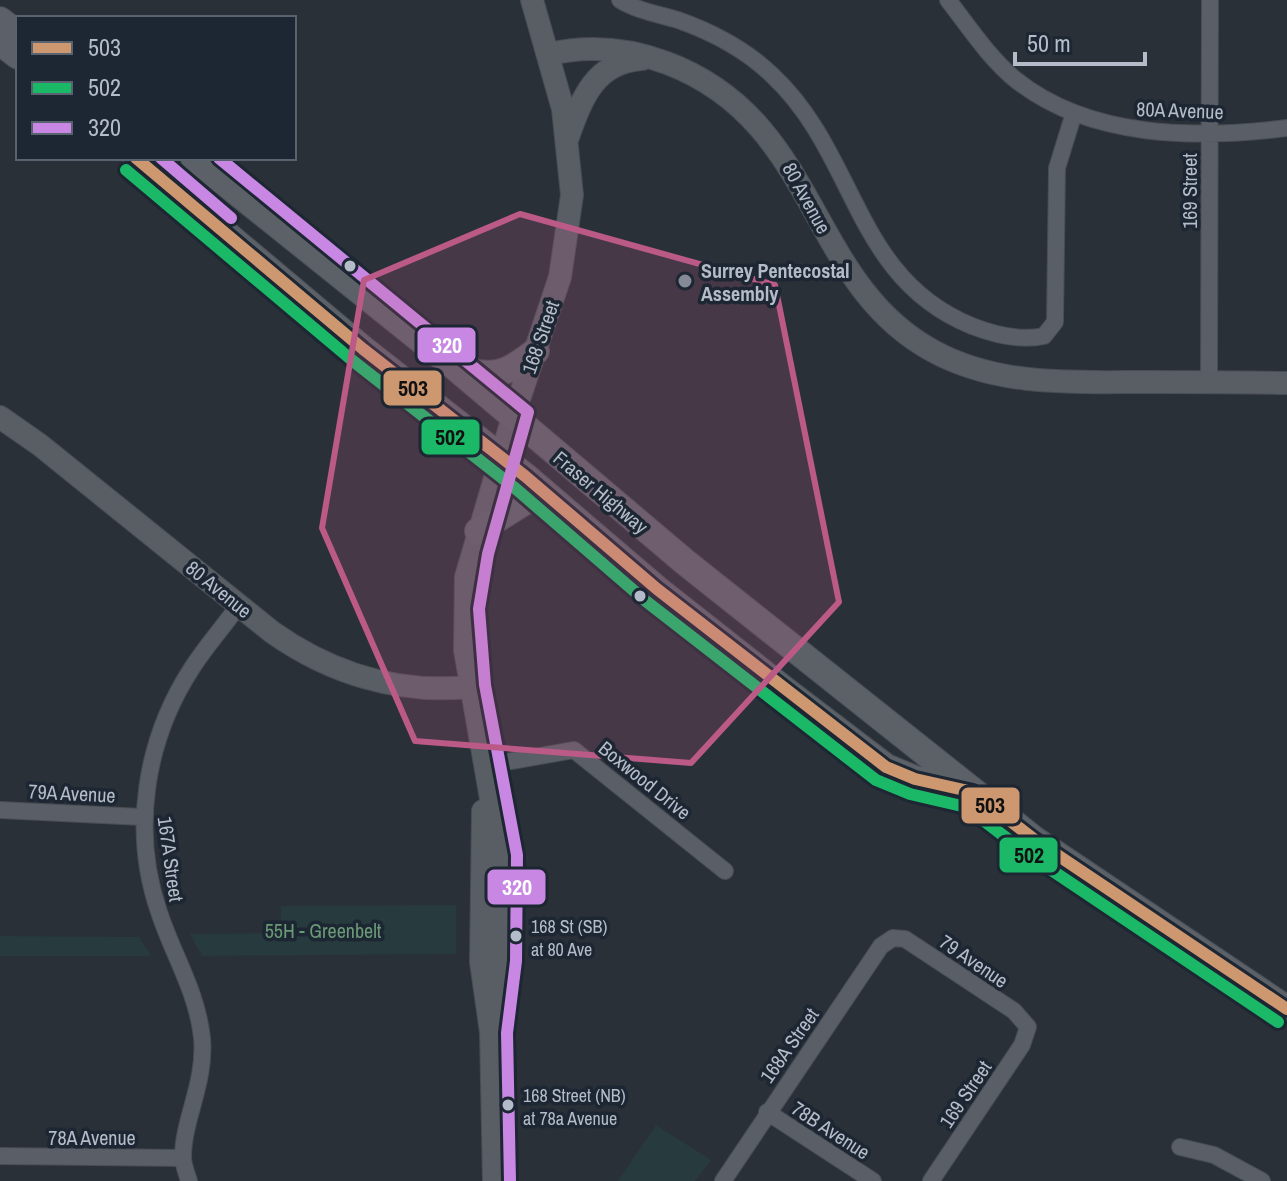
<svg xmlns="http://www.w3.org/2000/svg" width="1287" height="1181" font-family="'Archivo Narrow',sans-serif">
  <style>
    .green { fill: #273a3e }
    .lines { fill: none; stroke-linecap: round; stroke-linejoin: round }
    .street-casing { stroke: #484c53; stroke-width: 18 }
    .secondary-casing { stroke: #484c53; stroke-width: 24 }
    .primary-casing { stroke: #484c55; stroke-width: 28 }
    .street { stroke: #5a5e66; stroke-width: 16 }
    .secondary { stroke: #595d64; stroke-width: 22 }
    .primary { stroke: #5c6168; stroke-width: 26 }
    .bus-1-casing { stroke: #1d2633; stroke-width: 18 }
    .bus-2-casing { stroke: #1d2633; stroke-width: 18 }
    .bus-3-casing { stroke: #1d2633; stroke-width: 18 }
    .bus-1 { stroke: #cd976f; stroke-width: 12 }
    .bus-2 { stroke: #1ab867; stroke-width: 12 }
    .bus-3 { stroke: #c787e3; stroke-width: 12 }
    .marked { fill: #bc5a87; fill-opacity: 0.2; stroke: #bc5a87; stroke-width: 6; stroke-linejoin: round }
    .bus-dot { fill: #b4bcc9; stroke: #1d2633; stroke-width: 3 }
    .poi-dot { fill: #848b96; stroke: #1d2633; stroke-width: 3 }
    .labels { text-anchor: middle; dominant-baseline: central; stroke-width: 7; stroke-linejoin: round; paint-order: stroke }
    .bus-label { font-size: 18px; fill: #b4bcc9; stroke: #1d2633; text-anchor: start }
    .street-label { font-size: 20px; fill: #b4bcc9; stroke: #1d2633 }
    .poi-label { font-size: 20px; font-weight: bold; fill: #b4bcc9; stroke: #1d2633; text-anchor: start }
    .park-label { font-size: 20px; fill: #6b9a76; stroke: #1d2633 }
    .line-badge { stroke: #1d2633; stroke-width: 3 }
    .badge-label { font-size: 22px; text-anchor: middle; font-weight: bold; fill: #fff }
    .pale-badge-label { font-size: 22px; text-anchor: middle; font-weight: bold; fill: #111 }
  </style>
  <rect width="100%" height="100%" fill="#2a3038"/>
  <path class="green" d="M456,905v49l-254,2 -12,-22 91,-1v-27z
    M0,936l139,1 12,19h-151z
    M656,1125l55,35 -16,21h-77z"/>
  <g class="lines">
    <defs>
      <path id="street" d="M620,0c18,11 38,14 58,20 34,12 68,30 94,55 86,80 81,203 200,251 23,9 48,15 72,10l11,-14 2,-154 17,-55
        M948,0c21,27 41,58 68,80 74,59 181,59 271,48
        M1209,382l1,-382
        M483,766l91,-16 151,121
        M0,810l142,7
        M767,1112l106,69
        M1180,1147l34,8 48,26
        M0,1156l183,2
        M189,1181c-2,-7 -6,-16 -6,-24 0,-38 23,-74 19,-119 -5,-47 -29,-83 -43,-126 -28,-81 -14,-172 33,-244 14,-22 32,-42 47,-63
        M723,1181l158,-235 12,-8 12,1 109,72 14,16 -6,18 -91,136"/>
      <path id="secondary" d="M549,54c40,-9 79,-6 118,9 153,58 139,219 266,288 66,36 141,31 214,31 47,0 93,0 140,1
        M568,137c14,-39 27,-75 74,-78
        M0,417l40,28 232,187c58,41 125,62 197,55
        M483,811l-2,151 10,70 3,149
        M491,1032l9,-71 1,-105 -36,-206 1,-73 47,-160 47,-140 12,-82 -9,-86 -31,-109"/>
      <path id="primary" d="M0,20l18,14
        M0,42l18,14
        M136,158l227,191 162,127 132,113 128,101 101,77 29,12 51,11
        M194,158l262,210 229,194 350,278 252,169
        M459,369c36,10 48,5 77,-18
        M478,531l48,-30 25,-2"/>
    </defs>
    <use href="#street" class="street-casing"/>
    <use href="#secondary" class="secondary-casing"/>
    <use href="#primary" class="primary-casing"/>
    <use href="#street" class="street"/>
    <use href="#secondary" class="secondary"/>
    <use href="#primary" class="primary"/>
    <defs>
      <path id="bus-1" d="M136,158l227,191 162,127 132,113 229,178 29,12 58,13 62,48 252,169"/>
      <path id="bus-2" d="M126,170l227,191 162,127 132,114 229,178 34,14 56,13 60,46 252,169"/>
      <path id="bus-3" d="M161,158l70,60
        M219,158l309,254 -40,142 -9,55 6,76 32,170 -1,106 -9,72 3,148"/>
    </defs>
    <use href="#bus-1" class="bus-1-casing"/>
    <use href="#bus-2" class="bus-2-casing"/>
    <use href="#bus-3" class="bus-3-casing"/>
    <use href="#bus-1" class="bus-1"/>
    <use href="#bus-2" class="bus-2"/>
    <use href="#bus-3" class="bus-3"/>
  </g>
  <path class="marked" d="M520,214l255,71 64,317 -148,161 -276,-22 -93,-213 42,-248z"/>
  <g class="bus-dot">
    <circle cx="350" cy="266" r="7"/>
    <circle cx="640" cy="596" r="7"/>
    <circle cx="516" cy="936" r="7"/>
    <circle cx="508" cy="1105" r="7"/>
  </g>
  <circle class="poi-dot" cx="685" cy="281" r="8"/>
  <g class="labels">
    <g class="bus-label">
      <text x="531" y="926">168 St (SB)<tspan x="531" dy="23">at 80 Ave</tspan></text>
      <text x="523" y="1095">168 Street (NB)<tspan x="523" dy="23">at 78a Avenue</tspan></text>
    </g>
    <g class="street-label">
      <text transform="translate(1180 110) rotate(2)">80A Avenue</text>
      <text transform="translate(1189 191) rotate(-90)">169 Street</text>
      <text transform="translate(807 198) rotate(61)">80 Avenue</text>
      <text transform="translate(540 337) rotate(-71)">168 Street</text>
      <text transform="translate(601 492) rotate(40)">Fraser Highway</text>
      <text transform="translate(219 589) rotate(39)">80 Avenue</text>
      <text transform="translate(645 780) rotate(39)">Boxwood Drive</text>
      <text transform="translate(72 793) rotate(3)">79A Avenue</text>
      <text transform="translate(171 859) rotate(82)">167A Street</text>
      <text transform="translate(974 961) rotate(34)">79 Avenue</text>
      <text transform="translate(789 1045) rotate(-55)">168A Street</text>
      <text transform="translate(965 1094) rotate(-56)">169 Street</text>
      <text transform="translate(831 1130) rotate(33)">78B Avenue</text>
      <text x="92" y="1137">78A Avenue</text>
    </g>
    <g class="poi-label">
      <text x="701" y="270">Surrey Pentecostal<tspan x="701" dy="23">Assembly</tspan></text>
    </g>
    <g class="park-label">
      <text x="323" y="930">55H - Greenbelt</text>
    </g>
  </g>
  <g class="line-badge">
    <rect x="416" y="326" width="61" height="38" rx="8" fill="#c787e3"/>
    <rect x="382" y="369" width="61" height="38" rx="8" fill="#cd976f"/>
    <rect x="420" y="418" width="61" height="38" rx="8" fill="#1ab867"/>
    <rect x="960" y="786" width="61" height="39" rx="8" fill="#cd976f"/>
    <rect x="998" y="836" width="61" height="38" rx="8" fill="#1ab867"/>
    <rect x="486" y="868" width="61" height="38" rx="8" fill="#c787e3"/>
  </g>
  <g class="badge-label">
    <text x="447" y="353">320</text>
    <text x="517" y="895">320</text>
  </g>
  <g class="pale-badge-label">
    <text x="413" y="396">503</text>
    <text x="450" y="445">502</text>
    <text x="990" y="813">503</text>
    <text x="1029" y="863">502</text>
  </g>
  <rect x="16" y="16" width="280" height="144" fill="#1d2633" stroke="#59626f" stroke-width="2"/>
  <rect x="32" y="42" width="40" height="12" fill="#cd976f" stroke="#59626f" stroke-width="2"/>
  <text x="88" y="56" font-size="24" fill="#b4bcc9">503</text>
  <rect x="32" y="82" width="40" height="12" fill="#1ab867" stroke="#59626f" stroke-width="2"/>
  <text x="88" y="96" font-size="24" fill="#b4bcc9">502</text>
  <rect x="32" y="122" width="40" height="12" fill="#c787e3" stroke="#59626f" stroke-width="2"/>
  <text x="88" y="136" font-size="24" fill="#b4bcc9">320</text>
  <path d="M1015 52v12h130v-12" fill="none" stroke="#b4bcc9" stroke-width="4"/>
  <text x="1027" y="52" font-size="24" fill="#b4bcc9" stroke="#1d2633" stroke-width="6" paint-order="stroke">50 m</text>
</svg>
